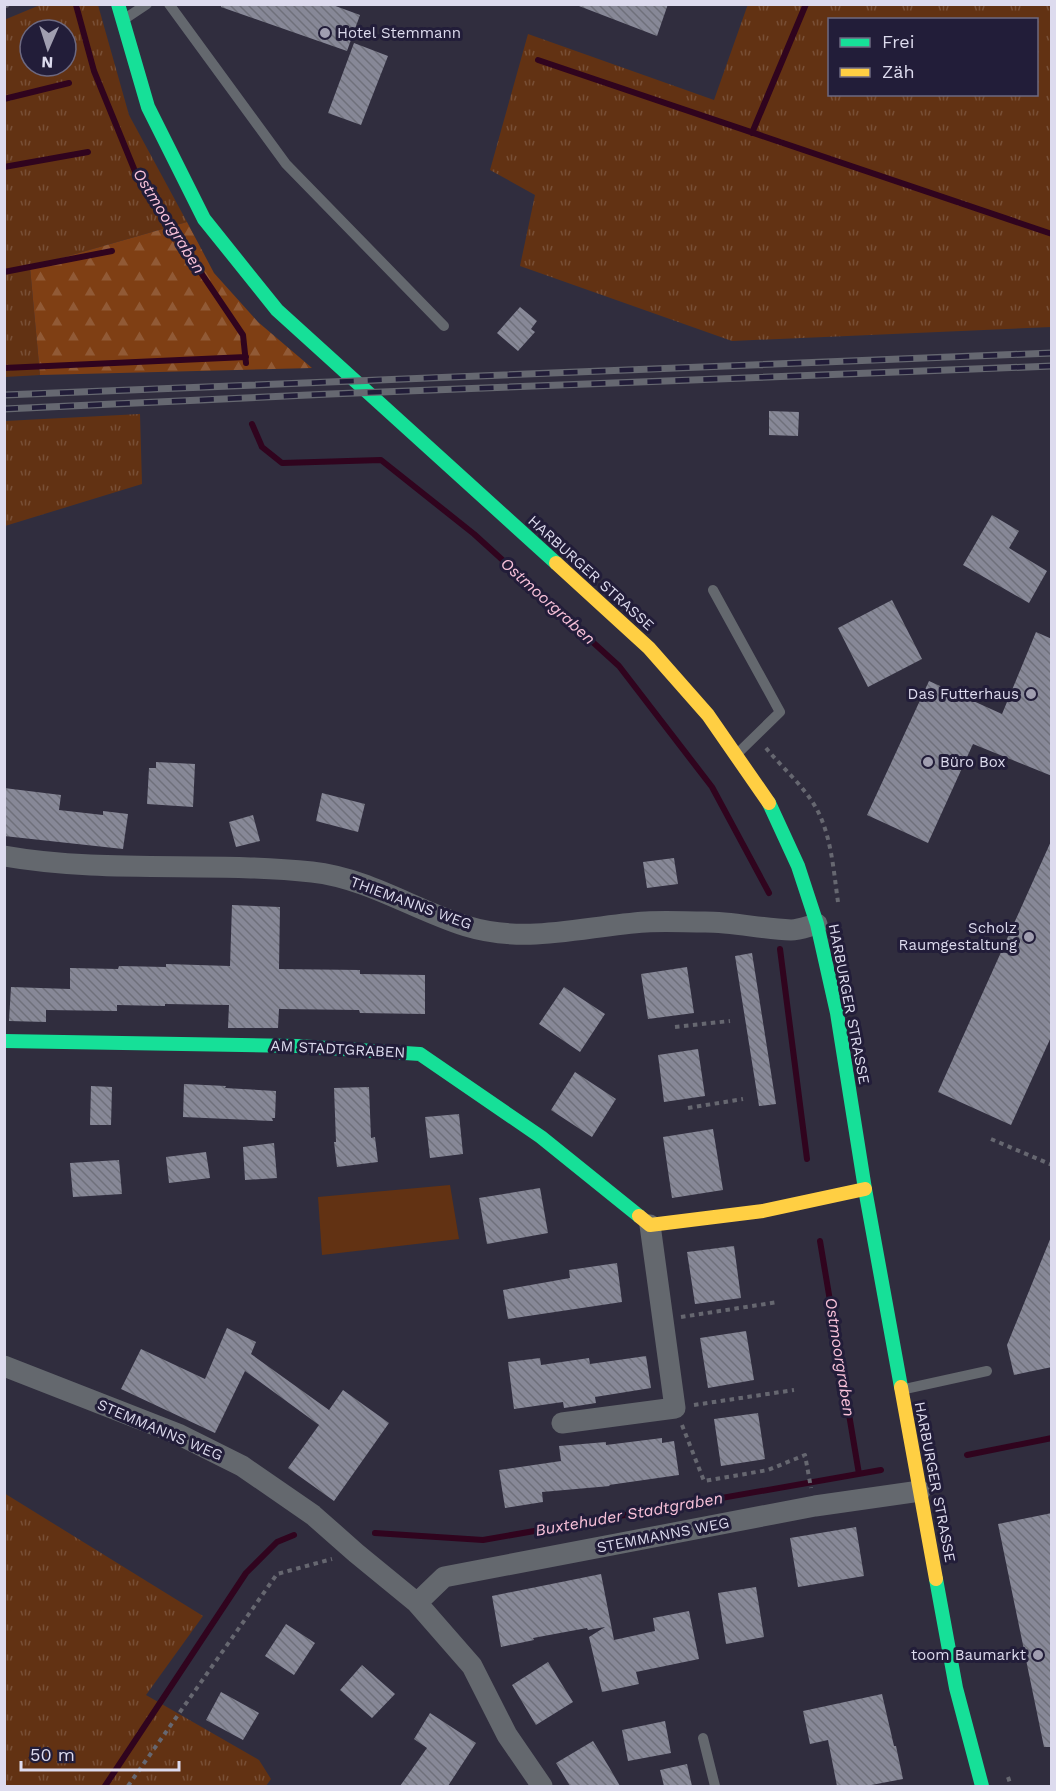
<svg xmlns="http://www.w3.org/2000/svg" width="1056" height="1791" font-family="'Work Sans',sans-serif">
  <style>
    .grass { fill: url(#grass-tufts); fill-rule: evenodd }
    .forest { fill: url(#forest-firs) }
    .garden { fill: #623213 }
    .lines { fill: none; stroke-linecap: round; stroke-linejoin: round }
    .stream { stroke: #30041e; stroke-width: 6 }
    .building { fill: url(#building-back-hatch) }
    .path { stroke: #666770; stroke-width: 4; stroke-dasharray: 4.5 4.5; stroke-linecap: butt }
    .lane { stroke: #64686e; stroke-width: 10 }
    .street { stroke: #64686e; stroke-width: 21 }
    .fast { stroke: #16e098; stroke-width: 14 }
    .slow { stroke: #ffcf43; stroke-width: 14 }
    .rail-casing { stroke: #666871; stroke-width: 7 }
    .rail { stroke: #221d39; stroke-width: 4.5; stroke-dasharray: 14; stroke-linecap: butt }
    .poi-dot { fill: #a09eb0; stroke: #221d39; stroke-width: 2 }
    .labels { text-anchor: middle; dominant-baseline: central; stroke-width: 6; stroke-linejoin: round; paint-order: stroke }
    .poi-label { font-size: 15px; fill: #dddbee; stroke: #221d39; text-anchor: end }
    .street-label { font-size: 15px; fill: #dddbee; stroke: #221d39 }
    .water-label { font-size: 16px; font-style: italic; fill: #f9c2da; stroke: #221d39 }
  </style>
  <defs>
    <pattern id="grass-tufts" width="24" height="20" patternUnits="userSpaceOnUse" patternTransform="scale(1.5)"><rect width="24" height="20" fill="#623213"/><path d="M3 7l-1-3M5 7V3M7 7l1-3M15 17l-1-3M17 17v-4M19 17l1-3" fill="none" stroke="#784f36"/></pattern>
    <pattern id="forest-firs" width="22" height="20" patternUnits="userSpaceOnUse" patternTransform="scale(1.5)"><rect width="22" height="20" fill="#7f3f14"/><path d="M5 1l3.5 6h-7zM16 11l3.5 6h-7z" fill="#915a36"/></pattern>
    <pattern id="building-back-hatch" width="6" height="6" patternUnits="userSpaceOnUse" patternTransform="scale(1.5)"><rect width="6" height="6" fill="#878897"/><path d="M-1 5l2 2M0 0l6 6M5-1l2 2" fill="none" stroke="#6f707b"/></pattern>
  </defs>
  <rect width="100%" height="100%" fill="#302d3e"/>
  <path class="grass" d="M748,4l303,1v322l-319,14 -212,-75 15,-71 -45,-25 38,-136 186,66zM830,20h206v74h-206z
    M40,5h58l31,110 58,107 -157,45 10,108 -35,2 -1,-357zM30,30h36v36h-36z
    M140,414l2,70 -137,42v-105z
    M4,1493l199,123 -57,79 113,65 12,19 -5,7h-261z"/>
  <path class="forest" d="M187,222l27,51 44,49 54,46 -272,7 -10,-108z"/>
  <path class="garden" d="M450,1185l9,54 -137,16 -4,-58z"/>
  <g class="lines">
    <path class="stream" d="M76,5l18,66 45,110 104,154 3,28
      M538,60l514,174
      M4,99l65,-16
      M752,133l54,-129
      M4,167l84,-15
      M4,272l108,-21
      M4,368l242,-11
      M252,424l10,23 20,16 99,-3 93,74 145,132 93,121 57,106
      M780,949l27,210
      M820,1241l39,233
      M967,1455l85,-17
      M375,1533l108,7 398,-70
      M105,1786l141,-213 31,-31 17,-7"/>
  </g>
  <path class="building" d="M221,4h109l30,11 -13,36 -126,-44z
    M579,4h89l-11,32 -78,-30z
    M354,43l34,13 -27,69 -33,-12z
    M520,307l17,14 -6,8 4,3 -17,19 -21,-18z
    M769,411l30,1 -1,24 -29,-1z
    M992,515l27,16 -10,17 38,23 -18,32 -66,-38z
    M892,600l30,59 -54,28 -30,-59z
    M1036,632l16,7v137l-79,-32 -45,99 -61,-28 62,-134 73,33z
    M156,762l39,2 -2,43 -46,-3 2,-36h7z
    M4,788l57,7 -2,15 44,5v-4l25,3 -5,35 -119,-13z
    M322,793l43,11 -7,28 -42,-11z
    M253,815l7,26 -24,6 -7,-25z
    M1052,839v196l-41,90 -73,-33z
    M674,858l4,26 -31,4 -4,-26z
    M232,905l48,2 -1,62 81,1v4l65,1v39l-65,-1 -1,-3 -80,-1 -1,19h-50l1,-23 -64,-1v2l-48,-1v6l-71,-1v12l-37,-1 2,-34 59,2v-21l48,1 1,-3 47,1v-3l64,2z
    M752,953l24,151 -17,2 -24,-150z
    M687,967l7,46 -46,6 -7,-45z
    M564,987l41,27 -25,38 -41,-28z
    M698,1049l7,47 -41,6 -6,-47z
    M575,1072l41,27 -24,38 -41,-27z
    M184,1084l42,2 -1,2 51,3 -1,27h-3l1,3 -90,-4z
    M91,1086l21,1 -1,38h-21z
    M369,1087l2,51 4,-1 3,25 -41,5 -3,-25h2l-2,-54z
    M459,1114l4,40 -33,4 -5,-41z
    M713,1129l10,61 -51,8 -9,-61z
    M274,1143l3,35 -32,2 -2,-33z
    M206,1152l4,26 -41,5 -3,-26z
    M119,1160l3,34 -49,3 -3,-34z
    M540,1188l8,45 -61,11 -8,-46z
    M1051,1237l1,130 -38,8 -7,-30z
    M734,1246l7,52 -46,6 -8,-52z
    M617,1263l5,39 -114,17 -5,-29 67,-12 -1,-8z
    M227,1328l29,14 -5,12 78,56 14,-20 46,33 -55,78 -46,-33 31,-43 -74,-54 -30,62 -94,-44 20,-40 64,30z
    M746,1331l8,49 -46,8 -8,-50z
    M646,1356l5,32 -56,9 1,6 -32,5 -1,-6 -49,7 -6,-47 32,-4 1,7 48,-7 1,6z
    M758,1413l7,46 -44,7 -7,-47z
    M662,1438v5l12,-2 5,34 -70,10 1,1 -68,6 1,10 -38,6 -6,-38 62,-9 -2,-15 47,-4v3z
    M1052,1513v234h-8l-46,-223z
    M856,1527l8,49 -66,11 -8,-49z
    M601,1574l13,66 41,-9 -2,-13 36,-7 10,48 -63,13 3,12 -37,8 -13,-55 16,-10 -17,3 -1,-2 -54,10 1,2 -33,7 -9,-51z
    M756,1587l8,50 -38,7 -8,-51z
    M286,1624l29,19 -21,32 -29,-19z
    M548,1662l25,40 -37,23 -24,-40z
    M362,1665l33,29 -23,24 -32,-28z
    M221,1692l38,21 -16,27 -37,-20z
    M882,1694l12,52h2l7,33 -37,7h-29l-9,-46 -18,4 -7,-33z
    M430,1713l46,30 -28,43h-48l27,-38 -13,-9z
    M665,1721l6,32 -43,8 -6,-31z
    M593,1741l16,26 11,19h-50l-14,-23z
    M687,1764l5,22h-28l-4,-16z"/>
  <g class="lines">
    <path class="path" d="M4,7l7,-3
      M766,748c18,22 44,43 55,70 11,26 13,56 17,84
      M675,1027l55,-6
      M688,1108l55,-9
      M991,1139l61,26
      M681,1317l97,-15
      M694,1405l100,-15
      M682,1425l22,56 64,-11 37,-15 6,33
      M1008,1777l3,9
      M128,1786l149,-212 55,-15"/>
    <path class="lane" d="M169,4l117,160 158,162
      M126,18l21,-14
      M713,590l67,122 -42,41
      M905,1389l82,-18
      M703,1738l12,48"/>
    <path class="street" d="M4,856c102,18 206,5 308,16 55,6 103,38 154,54 62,19 118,0 180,-4 19,-1 39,0 59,0 29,0 57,7 86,8 8,0 18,-4 26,-6
      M4,1366l174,68 64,32 71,49 43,38 61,50 55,63 35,69 35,51
      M562,1423l113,-15 -25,-183
      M417,1603l27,-26 371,-71 105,-15"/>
    <path class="fast" d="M118,4l30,103 56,112 73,91 279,253
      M769,803l29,63 19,58 20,89 28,176 36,198
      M4,1041l293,5 123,8 121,83 98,79
      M936,1579l20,109 26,98"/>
    <path class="slow" d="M556,563l93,85 59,67 61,88
      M639,1216l11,9 113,-14 102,-22
      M901,1387l35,192"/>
    <defs>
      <path id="rail" d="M4,395l1048,-42
        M4,409l326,-15 722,-28"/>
    </defs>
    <use href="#rail" class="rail-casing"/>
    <use href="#rail" class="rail"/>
  </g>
  <g class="poi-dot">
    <circle cx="325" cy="33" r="6"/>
    <circle cx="1031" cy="694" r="6"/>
    <circle cx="928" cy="762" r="6"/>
    <circle cx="1029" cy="937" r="6"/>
    <circle cx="1038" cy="1655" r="6"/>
  </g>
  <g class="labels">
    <g class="poi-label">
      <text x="337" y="33" text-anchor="start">Hotel Stemmann</text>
      <text x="1019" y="694">Das Futterhaus</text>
      <text x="940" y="762" text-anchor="start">Büro Box</text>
      <text x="1017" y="928">Scholz<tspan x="1017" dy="17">Raumgestaltung</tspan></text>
      <text x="1026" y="1655">toom Baumarkt</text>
    </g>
    <g class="street-label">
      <text transform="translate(591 573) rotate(42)">HARBURGER STRASSE</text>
      <text transform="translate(411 903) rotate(20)">THIEMANNS WEG</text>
      <text transform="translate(849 1004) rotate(79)">HARBURGER STRASSE</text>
      <text transform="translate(338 1049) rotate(3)">AM STADTGRABEN</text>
      <text transform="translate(160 1430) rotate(23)">STEMMANNS WEG</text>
      <text transform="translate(935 1482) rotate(79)">HARBURGER STRASSE</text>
      <text transform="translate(663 1535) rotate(-11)">STEMMANNS WEG</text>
    </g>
    <g class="water-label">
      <text transform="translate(169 221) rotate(58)">Ostmoorgraben</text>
      <text transform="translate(548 601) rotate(42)">Ostmoorgraben</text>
      <text transform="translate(840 1357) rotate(81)">Ostmoorgraben</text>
      <text transform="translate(629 1514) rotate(-10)">Buxtehuder Stadtgraben</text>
    </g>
  </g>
  <rect width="1056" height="1791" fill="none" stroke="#dddbee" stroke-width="12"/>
  <rect x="828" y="18" width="210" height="78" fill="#221d39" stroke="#6d6981" stroke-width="1.5"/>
  <rect x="840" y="38" width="30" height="9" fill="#16e098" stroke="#6d6981" stroke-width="1.5"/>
  <text x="882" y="48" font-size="18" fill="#dddbee">Frei</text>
  <rect x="840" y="68" width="30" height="9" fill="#ffcf43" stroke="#6d6981" stroke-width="1.5"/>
  <text x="882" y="78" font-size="18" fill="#dddbee">Zäh</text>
  <g transform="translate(48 48) rotate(183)"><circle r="28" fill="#221d39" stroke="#6d6981" stroke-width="1.5"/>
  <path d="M0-4.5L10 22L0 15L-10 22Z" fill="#a09eb0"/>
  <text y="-9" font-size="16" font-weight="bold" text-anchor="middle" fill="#dddbee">N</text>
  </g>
  <path d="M21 1761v9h158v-9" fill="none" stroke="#dddbee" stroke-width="3"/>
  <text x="30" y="1761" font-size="18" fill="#dddbee" stroke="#221d39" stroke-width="4.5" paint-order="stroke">50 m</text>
</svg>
